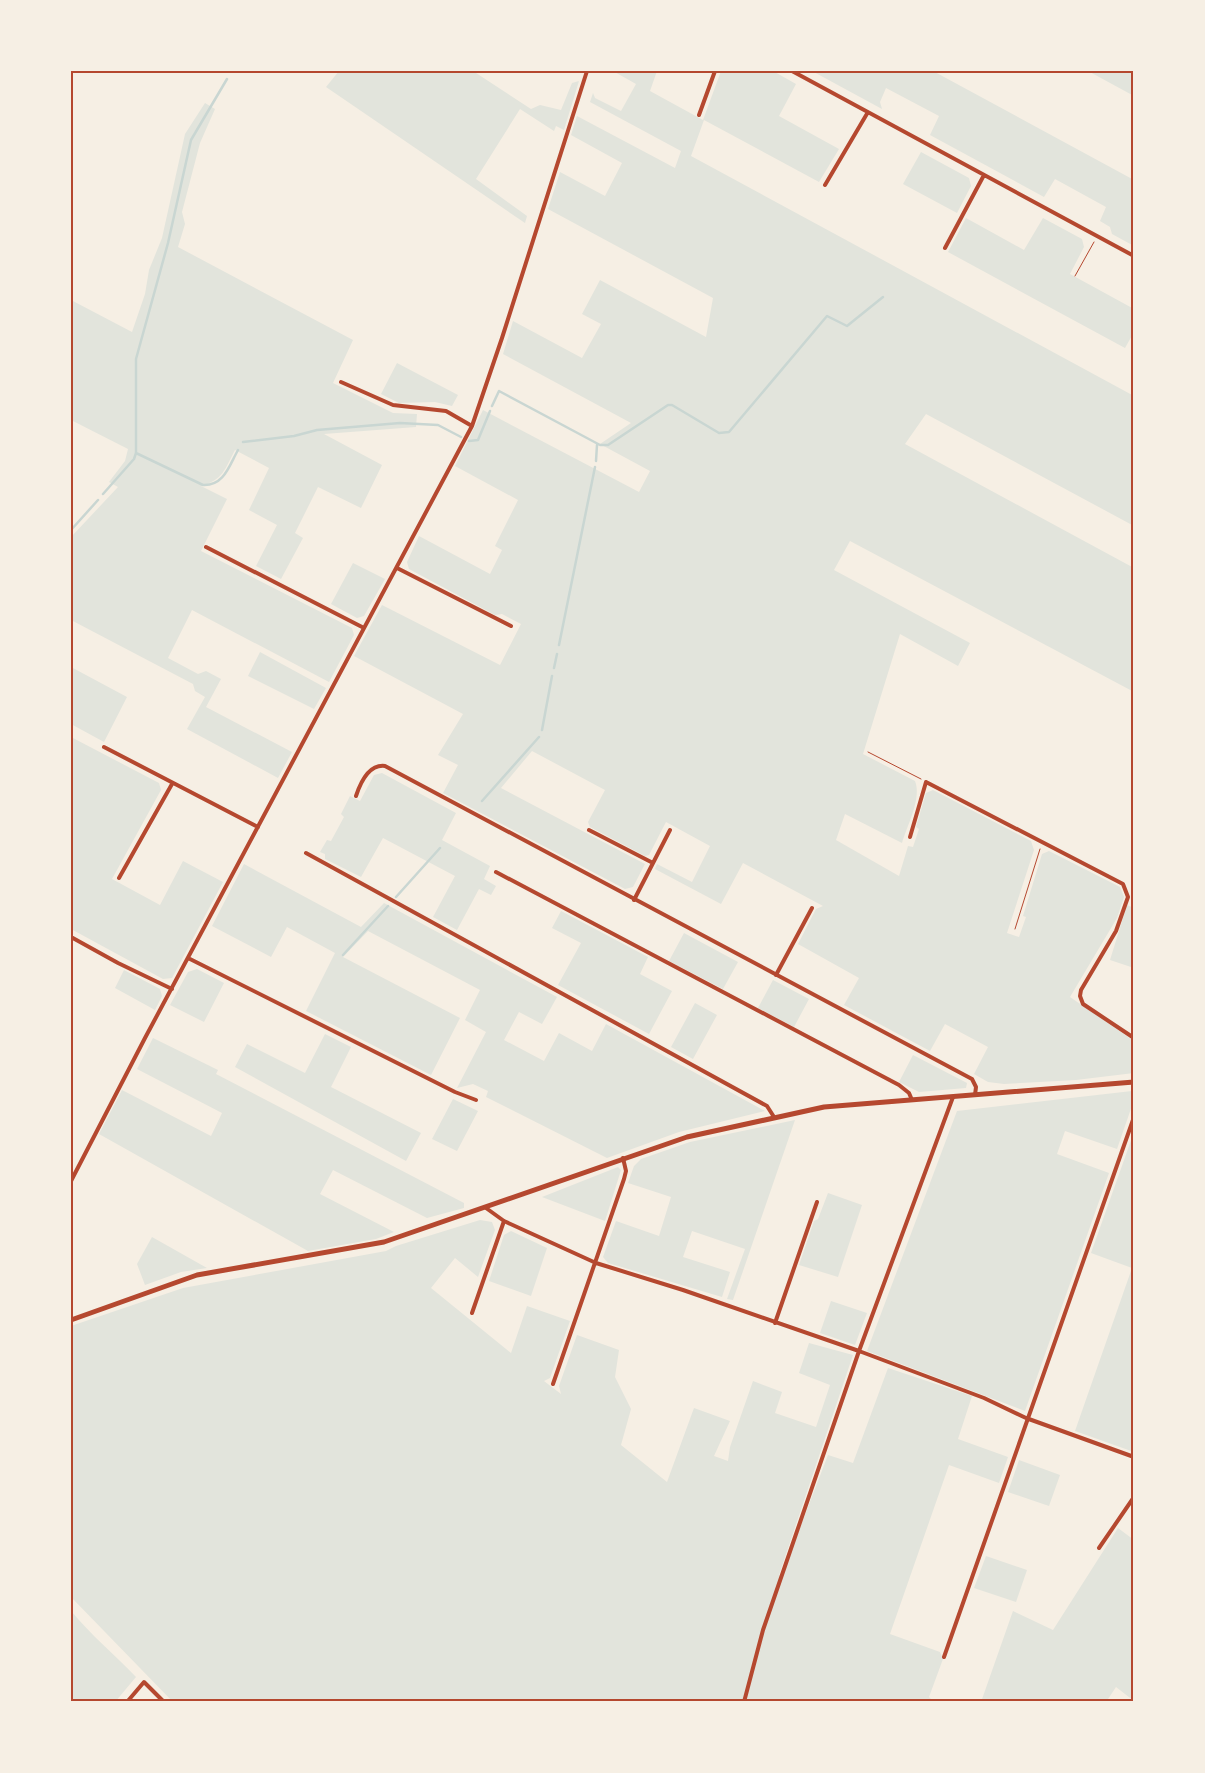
<svg xmlns="http://www.w3.org/2000/svg" width="1205" height="1773" font-family="Barlow,sans-serif">
  <style>
    .green { fill: #e2e4dc }
    .lines { fill: none; stroke-linecap: round; stroke-linejoin: round }
    .stream { stroke: #c9d6d2; stroke-width: 2.5 }
    .path { stroke: #b5482f; stroke-width: 1 }
    .minor { stroke: #b5482f; stroke-width: 4 }
    .tertiary { stroke: #b5482f; stroke-width: 5 }
    .neatline { fill: none; stroke: #b5482f; stroke-width: 2 }
  </style>
  <rect width="100%" height="100%" fill="#f6efe4"/>
  <path class="green" d="M339,71h134l58,38 9,-4 21,5 11,-27 7,-2 -15,49 -8,-4 -2,5 -34,-22 -44,70 51,37 -2,7 -199,-136z
    M613,71h44l-7,20 53,29 18,-49h52l23,13 -17,32 60,33 -20,33 -115,-62 -13,36 443,240v130l-208,-112 -21,30 229,124v124l-284,-151 -16,29 136,73 -12,23 -58,-32 -37,120 52,27c7,17 -8,45 -13,62l-57,-29 -9,26 63,36 9,-30 5,1 6,-18 -3,-2 10,-34 7,-3 98,51 3,9 -27,83 12,4 7,-20 -3,-1 19,-62 7,-3 71,36 4,10 -7,21 -47,79 64,44v32l-58,7 -72,4 -16,-2 -14,-8 14,-27 -43,-23 -15,27 -86,-46 15,-27 -61,-34 18,-35 7,-3 -80,-43 -22,41 -66,-35 2,-5 35,18 18,-36 -44,-24 -17,33 -4,1 -55,-29 -2,-5 17,-32 -73,-39 -31,37 144,76 -12,23 -8,2 -182,-96 15,-28 -20,-10 25,-41 -109,-58 28,-51 118,60 21,-41 -19,-10 -7,1 -86,-46 -2,-7 12,-26 71,38 12,-24 -7,-4 23,-46 -63,-34 28,-56 156,82 11,-21 -50,-27 31,-21 -128,-69 10,-33 69,37 19,-34 -19,-10 18,-34 106,57 7,-39 -165,-89 12,-37 45,24 17,-33 -51,-28 6,-19 98,52 6,-17 -91,-49 3,-9 2,5 26,13 15,-27z
    M812,71h121l201,109v66l-22,-12 -2,-7 -10,-6 6,-14 -51,-28 -11,18 -114,-62 9,-19 -53,-28 -6,14 2,7z
    M1088,71h46v25z
    M205,103l10,6 -15,34 -18,69 3,12 -7,23 175,93 -20,43 60,30 24,1 -1,13 -92,7 58,31 -21,43 -43,-21 -23,46 8,5 -22,41 -25,-13 21,-41 -28,-15 20,-42 -34,-18c-10,19 -12,30 -34,36l26,13 -26,52 151,77 2,7 -25,47 -137,-72 -24,48 30,16 8,-3 15,8 -15,28 86,45 -14,26 -91,-49 18,-32 -10,-6 -2,-7 -122,-64v-83l47,-50 -9,-5 16,-21 3,-12 -57,-29v-120l61,32 13,-38 4,-24 13,-32 23,-104z
    M921,152l48,26 2,8 -14,27 -54,-29z
    M966,218l58,32 19,-32 39,21 2,8 -14,27 64,35v23l-9,16 -177,-96z
    M397,363l61,32 -6,11 -17,-4 -36,1 -18,-9z
    M353,563l32,16 -21,37 -7,2 -26,-14z
    M260,652l66,36 -12,21 -66,-33z
    M71,667l56,30 -23,45 -33,-18z
    M71,737l88,46 2,7 -49,89 48,26 23,-44 40,21 -51,96 -9,1 -92,-50z
    M382,773l74,40 -14,27 48,26 -6,13 12,7 -5,9 -12,-6 -22,41 -24,-13 22,-41 -72,-38 -22,39 -36,-18v-5l-5,-2 7,-12 4,1 13,-24 -3,-3 9,-18 10,5 14,-26z
    M244,864l117,63 23,-24 173,94 -15,27 -23,-12 -15,28 40,21 15,-28 33,18 14,-27 159,87 -86,21 -72,26 -121,-61 2,-6 -15,-7 -16,4 29,-56 -21,-12 15,-30 -112,-59 -25,26 117,61 -29,57 -125,-64 29,-58 -48,-26 -16,30 -59,-31z
    M1127,905l7,3v60l-24,-8z
    M561,911l87,46 -8,17 32,17 -23,43 -91,-49 23,-42 -29,-15z
    M684,933l54,29 -15,27 -54,-28z
    M197,969l27,14 -20,39 -34,-17 18,-33z
    M124,970l36,19 2,7 -7,14 -40,-22z
    M773,980l36,19 -15,28 -36,-19z
    M695,1003l22,12 -24,44 -22,-12z
    M325,1034l26,13 -20,40 90,46 -15,28 -171,-94 12,-23 58,29z
    M153,1038l65,32 -2,4 248,129v5l-37,10 -94,-48 -13,24 74,38 -18,7 -68,12 -209,-117 23,-44 89,46 11,-23 -85,-44z
    M913,1055l54,28 -1,5 -47,4 -20,-10z
    M1132,1091l2,9 -17,49 -52,-18 -8,23 52,19 -84,238 -158,-60 90,-240z
    M453,1099l25,12 -21,40 -25,-12z
    M795,1120l-62,180 -6,-1 18,-50 -53,-18 -9,26 47,15 -8,25 -114,-34 -5,-6 13,-36 43,15 12,-39 -43,-14 6,-17 7,-7 49,-17z
    M1134,1132v320l-59,-21 57,-163 -41,-15z
    M618,1167l3,3 -16,51 -63,-24z
    M828,1193l34,12 -24,72 -39,-12 15,-44 4,-2z
    M480,1220l12,2 3,8 -17,47 -23,-19 -24,30 80,65 16,-47 43,15 -20,57 -6,3 17,13 -2,-8 18,-51 42,15 -4,27 16,32 -10,36 46,37 27,-74 36,13 -16,35 14,5 2,-14 23,-66 29,11 -7,21 41,14 14,-42 -31,-12 10,-30 44,12 -74,220 2,2 47,-122 25,8 35,-95 84,28 -14,43 50,18 -9,26 -50,-18 -59,169 50,18 3,7 -14,38 5,5h-761l-102,-105v-271l112,-38 203,-37 10,-5z
    M511,1231l36,17 -16,48 -42,-15 15,-46z
    M152,1237l55,31 -26,4 -36,13 -8,-21z
    M831,1301l36,12 -12,32 -35,-12z
    M1019,1460l41,15 -11,31 -41,-14z
    M1118,1528l16,12v161l-18,-14 -10,15h-125l32,-91 40,19z
    M986,1556l41,14 -11,32 -42,-14z
    M71,1611c20,24 44,44 65,66l-21,25h-44z"/>
  <g class="lines">
    <path class="stream" d="M227,79l-36,61 -23,103 -32,116v94l67,32c21,1 26,-19 35,-35
      M492,406l7,-15 101,54h8l60,-40h4l47,28 10,-1 98,-116 20,10 36,-29
      M469,441l9,-1 12,-29
      M243,442l51,-6 23,-6 83,-7 38,2 23,12
      M596,461l1,-16
      M103,494l31,-35 2,-6
      M71,530l27,-30
      M559,645l36,-178
      M554,668l3,-14
      M542,730l10,-54
      M482,801l57,-64
      M396,897l44,-49
      M343,955l45,-49"/>
    <path class="path" d="M1075,276l19,-34
      M868,752l53,27
      M1015,929l25,-80"/>
    <path class="minor" d="M792,71l342,185
      M699,115l16,-44
      M825,185l43,-73
      M945,248l39,-73
      M341,382l52,23 53,6 26,15
      M206,547l158,81
      M397,568l114,58
      M104,747l154,80
      M356,796c4,-12 13,-32 29,-30l587,313 4,8 -1,8
      M589,830l64,33
      M910,837l16,-55 197,102 5,13 -12,34 -35,59 -1,6 3,8 51,34
      M306,853l461,253 7,11
      M496,872l403,213 10,8 3,7
      M119,878l53,-94
      M634,900l36,-70
      M71,937l47,26 54,26
      M188,958l267,134 21,8
      M776,975l36,-67
      M71,1181l74,-143 327,-612 30,-88 85,-267
      M486,1208l18,13 92,42 87,27 176,61 125,47 42,20 108,39
      M472,1313l32,-92
      M775,1323l42,-121
      M553,1384l71,-205 2,-8 -3,-13
      M1099,1548l35,-51
      M944,1657l190,-540
      M127,1702l17,-20 20,20
      M744,1702l19,-72 96,-279 94,-254"/>
    <path class="tertiary" d="M71,1320l126,-45 187,-33 303,-105 137,-30 310,-25"/>
  </g>
  <rect width="1205" height="1773" fill="none" stroke="#f6efe4" stroke-width="145"/>
  <rect x="72" y="72" width="1060" height="1628" class="neatline"/>
</svg>
